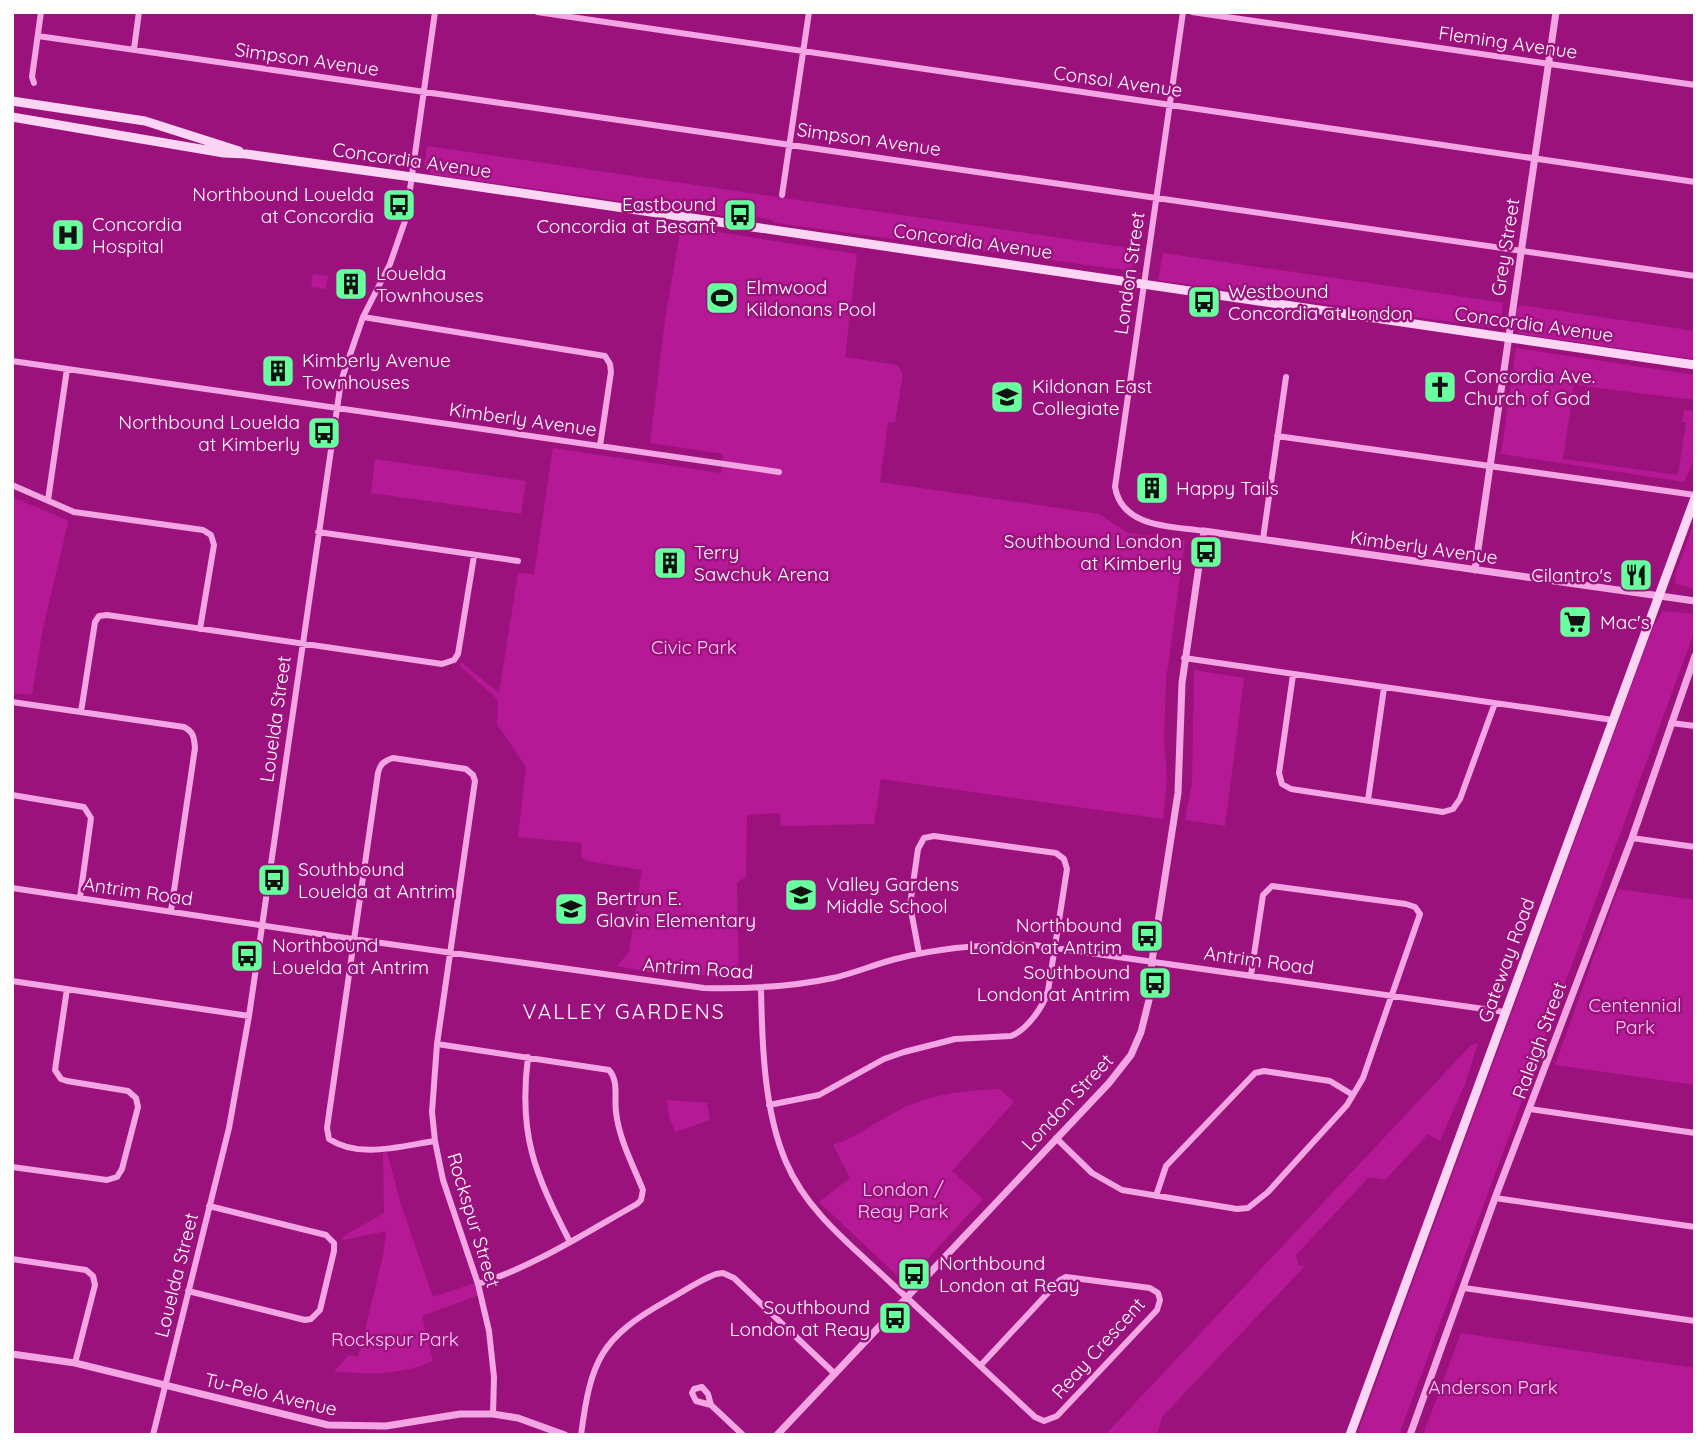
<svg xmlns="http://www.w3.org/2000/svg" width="1707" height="1447" font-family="Quicksand,sans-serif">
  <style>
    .green { fill: #b51995 }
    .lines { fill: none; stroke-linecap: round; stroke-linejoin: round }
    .minor { stroke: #f4a5e4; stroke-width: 6 }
    .tertiary { stroke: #f4a5e4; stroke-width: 7 }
    .secondary { stroke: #fdd5f4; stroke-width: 9 }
    .labels { text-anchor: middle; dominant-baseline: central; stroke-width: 5; stroke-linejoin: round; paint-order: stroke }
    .street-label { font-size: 19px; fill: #fff; stroke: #9b127d }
    .poi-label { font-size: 19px; fill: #fff; stroke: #9b127d; text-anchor: start }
    .park-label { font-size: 19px; fill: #fecdf4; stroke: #9b127d }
    .neighbourhood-label { font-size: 21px; letter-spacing: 2px; fill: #fff; stroke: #9b127d }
  </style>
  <rect width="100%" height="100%" fill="#9b127d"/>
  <path class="green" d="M427,146l709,103 -4,22 -357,-48 -5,-4 -29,-4 -2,3 -309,-44 1,-6 -7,-1z
    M681,226l176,28 -12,103 52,8 6,8 -8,49h-7l-8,60 219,32 29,19 57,7 -19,141 -2,58 3,39 -4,41 -282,-40 -7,45 -93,2 -1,-13 -33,2 -1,62 -9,6 2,94 -86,-4 -36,-7 12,-14 13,-82 -55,-9 -6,-4 1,-14 -64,-6 8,-70 -29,-43 1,-24 -39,-35 2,-3 38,31 19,-120 16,1 19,-126 168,25 2,-19 -73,-11 15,-123z
    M1163,253l336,49 4,1v3l-3,20 -7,2 -335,-48z
    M313,274l15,2 -2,13 -15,-2z
    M1521,305l174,26v28l-174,-25 -7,-7 2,-17z
    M1516,348l179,27v25l-121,-15 -11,74 115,16 8,-52 -4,-1 2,-12 11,1v46l-11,25 -183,-28z
    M375,459l151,22 -5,33 -150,-21z
    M12,497l55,23 1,3 -25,105 -11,67 -20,-2z
    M1695,520v69l-19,-5 -1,-9z
    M1663,611l32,3v16l-296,805h-42l296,-808z
    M1194,670l50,8 -19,148 -40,-6 7,-37z
    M1618,889l77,11v185l-140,-20z
    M1478,1043l-13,41 -25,57 -12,-7 -43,46 -16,-3 -73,78 2,10 7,1 -143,151 -5,18h-52l366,-390z
    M1000,1089l14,13 -62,69 31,28 -78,84 -86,-81 31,-24 -17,-33c26,-9 47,-26 72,-38 29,-13 64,-17 95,-18z
    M667,1100l40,3 3,17 -35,12 -6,-15z
    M387,1152l14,53 32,92 42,-14 4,12 -57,21 11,45c-31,14 -66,14 -99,10l15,-16 9,2 25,-101 3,-25 -42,9 -2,-3 42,-24 -1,-60z
    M1461,1333l234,35v67h-272z"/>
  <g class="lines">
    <path class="minor" d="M537,12l1158,170
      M1183,12l-68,475c7,41 56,39 89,44
      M1192,12l503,73
      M38,36l1657,240
      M134,49l5,-37
      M34,83l-2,-6 9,-65
      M782,195l27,-183
      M363,317l242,39 5,8 1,8 -11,74
      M12,361l767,111
      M1277,436l418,59
      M12,485l62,27 129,18 8,5 3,10 -14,84
      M48,500l19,-131
      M318,532l200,29
      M1263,539l23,-162
      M1184,658l429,62
      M1293,675l-14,98 3,11 9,5 152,23 10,-3 7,-10 35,-96
      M12,702l172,25c10,5 10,11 11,21l-24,163
      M81,712l14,-90 4,-6 8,-1 335,49 12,-4 4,-6 16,-98
      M1671,723l24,3
      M12,795l72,12 7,11 -11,80
      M1368,800l16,-112
      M1632,838l63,9
      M12,888l341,51 351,49c44,1 87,-1 129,-10 23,-5 44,-15 67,-20 44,-11 89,-14 134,-13l471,67
      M12,981l237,35
      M761,988c1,56 3,123 25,174 21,50 66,84 104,120 48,45 97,90 145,135l9,4 13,-5 100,-106 3,-10 -2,-7 -8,-5 -84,-11 -6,3 -80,86
      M437,1044l172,26c10,11 5,28 7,42 3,27 17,53 27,78l-2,10 -4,4c-52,29 -102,62 -159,80
      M528,1057c-10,78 7,117 42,185
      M769,1105l50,-10 65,-36 20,-7 51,-13 56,-3c16,-6 32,-29 37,-45l19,-122 -3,-10 -8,-6 -122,-17 -10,2 -6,11 -8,56 9,48
      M1530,1109l165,24
      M1056,1138l36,35 30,17 115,19 11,-1 20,-16 79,-87 16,-27 57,-164 -5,-7 -9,-3 -134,-18 -9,9 -12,80
      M435,1141c-34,5 -76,18 -106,-2l-2,-11 51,-355c2,-9 6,-12 15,-15l73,11 7,6 2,6 -38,263 -5,68 3,29 8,39 35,104 11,47 5,46 -1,37
      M12,1167l95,13 10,-3 5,-8 16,-62 -2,-9 -8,-7 -61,-10 -6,-2 -6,-9 12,-81
      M1156,1196l10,-30 89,-93 9,-2 66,10 23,14
      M1495,1198l200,29
      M12,1259l74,11 7,6 2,9 -20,78
      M1464,1288l231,33
      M188,1291l117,29 6,-1 9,-9 14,-59v-8l-8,-8 -117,-29
      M711,1405l-3,-11 -6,-7 -8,2 -2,4 4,8 15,4 32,30
      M153,1435l76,-307 20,-112 92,-635 22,-64 27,-53 16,-46 29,-206
      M581,1435c10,-75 19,-97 87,-135 16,-9 32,-20 48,-26l7,-1 11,5 101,96"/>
    <path class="tertiary" d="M1475,570l81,-558
      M12,1354l63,9 253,62 58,1 74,-12h33l25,4 47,17
      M777,1435l332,-352 22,-28 10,-23 8,-32 3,-39 26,-168 4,-110 22,-152 491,70
      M1410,1435l85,-237 137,-360 63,-182"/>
    <path class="secondary" d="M12,101l133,20 94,30
      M12,117l212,36 22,1 166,23 1283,188
      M1350,1435l345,-937"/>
  </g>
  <defs>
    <symbol id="bus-square" viewBox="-11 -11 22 22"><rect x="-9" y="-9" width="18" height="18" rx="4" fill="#68ff9f" stroke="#9b127d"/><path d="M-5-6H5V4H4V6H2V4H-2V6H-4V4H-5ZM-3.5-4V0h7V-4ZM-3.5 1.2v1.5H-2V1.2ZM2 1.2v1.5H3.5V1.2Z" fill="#111"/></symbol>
    <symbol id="hospital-square" viewBox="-11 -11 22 22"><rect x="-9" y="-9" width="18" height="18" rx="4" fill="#68ff9f" stroke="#9b127d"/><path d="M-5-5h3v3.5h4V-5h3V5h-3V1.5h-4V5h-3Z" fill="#111"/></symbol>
    <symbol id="building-square" viewBox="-11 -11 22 22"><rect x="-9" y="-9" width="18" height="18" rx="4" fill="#68ff9f" stroke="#9b127d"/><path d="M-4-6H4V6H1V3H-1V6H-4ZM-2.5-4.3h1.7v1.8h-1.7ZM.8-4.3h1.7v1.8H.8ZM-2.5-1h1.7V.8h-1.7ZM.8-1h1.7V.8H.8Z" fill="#111"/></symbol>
    <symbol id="stadium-square" viewBox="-11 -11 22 22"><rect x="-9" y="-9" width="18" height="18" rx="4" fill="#68ff9f" stroke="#9b127d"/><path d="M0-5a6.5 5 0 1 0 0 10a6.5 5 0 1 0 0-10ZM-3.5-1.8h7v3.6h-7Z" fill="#111"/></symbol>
    <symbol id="church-square" viewBox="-11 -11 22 22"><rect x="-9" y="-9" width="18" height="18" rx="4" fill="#68ff9f" stroke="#9b127d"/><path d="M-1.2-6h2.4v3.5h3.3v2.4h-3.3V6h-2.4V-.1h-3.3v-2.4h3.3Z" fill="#111"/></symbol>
    <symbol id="school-square" viewBox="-11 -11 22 22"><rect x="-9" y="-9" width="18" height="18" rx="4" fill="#68ff9f" stroke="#9b127d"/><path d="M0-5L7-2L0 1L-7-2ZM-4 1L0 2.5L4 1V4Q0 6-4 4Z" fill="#111"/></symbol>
    <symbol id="restaurant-square" viewBox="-11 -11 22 22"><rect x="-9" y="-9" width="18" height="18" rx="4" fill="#68ff9f" stroke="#9b127d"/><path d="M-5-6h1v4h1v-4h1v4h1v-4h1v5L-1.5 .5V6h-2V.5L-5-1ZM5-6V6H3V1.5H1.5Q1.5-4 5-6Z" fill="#111"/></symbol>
    <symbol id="supermarket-square" viewBox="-11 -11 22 22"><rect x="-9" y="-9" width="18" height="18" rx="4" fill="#68ff9f" stroke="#9b127d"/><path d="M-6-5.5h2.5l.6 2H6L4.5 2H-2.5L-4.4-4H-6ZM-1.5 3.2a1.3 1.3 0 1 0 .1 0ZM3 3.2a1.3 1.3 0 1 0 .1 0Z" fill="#111"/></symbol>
  </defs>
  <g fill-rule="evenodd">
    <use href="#bus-square" x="380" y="186" width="38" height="38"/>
    <use href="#bus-square" x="721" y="196" width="38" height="38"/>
    <use href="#hospital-square" x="49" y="216" width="38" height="38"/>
    <use href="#building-square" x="332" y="265" width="38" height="38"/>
    <use href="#stadium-square" x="703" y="279" width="38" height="38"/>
    <use href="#bus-square" x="1185" y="283" width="38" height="38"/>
    <use href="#building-square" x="259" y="352" width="38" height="38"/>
    <use href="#church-square" x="1421" y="368" width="38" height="38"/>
    <use href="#school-square" x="988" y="378" width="38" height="38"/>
    <use href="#bus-square" x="305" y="414" width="38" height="38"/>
    <use href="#building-square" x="1133" y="469" width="38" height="38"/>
    <use href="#bus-square" x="1187" y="533" width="38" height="38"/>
    <use href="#building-square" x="651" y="544" width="38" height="38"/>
    <use href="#restaurant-square" x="1617" y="556" width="38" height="38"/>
    <use href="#supermarket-square" x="1556" y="603" width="38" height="38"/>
    <use href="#bus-square" x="255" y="861" width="38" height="38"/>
    <use href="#school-square" x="782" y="876" width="38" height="38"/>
    <use href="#school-square" x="552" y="890" width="38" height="38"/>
    <use href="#bus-square" x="1128" y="917" width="38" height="38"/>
    <use href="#bus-square" x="228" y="937" width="38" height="38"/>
    <use href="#bus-square" x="1136" y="964" width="38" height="38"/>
    <use href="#bus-square" x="895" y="1255" width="38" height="38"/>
    <use href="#bus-square" x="876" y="1299" width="38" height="38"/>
  </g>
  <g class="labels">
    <g class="street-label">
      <text transform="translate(1508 42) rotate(8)">Fleming Avenue</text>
      <text transform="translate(307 59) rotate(8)">Simpson Avenue</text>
      <text transform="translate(1118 81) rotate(8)">Consol Avenue</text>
      <text transform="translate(869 139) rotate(8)">Simpson Avenue</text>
      <text transform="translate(412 160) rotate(8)">Concordia Avenue</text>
      <text transform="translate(973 241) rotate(8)">Concordia Avenue</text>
      <text transform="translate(1505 247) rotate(-81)">Grey Street</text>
      <text transform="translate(1129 273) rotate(-82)">London Street</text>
      <text transform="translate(1534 324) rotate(8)">Concordia Avenue</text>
      <text transform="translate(523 419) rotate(8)">Kimberly Avenue</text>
      <text transform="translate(1424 547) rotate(8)">Kimberly Avenue</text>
      <text transform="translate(275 719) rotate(-82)">Louelda Street</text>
      <text transform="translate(138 891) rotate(8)">Antrim Road</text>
      <text transform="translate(1259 960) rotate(8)">Antrim Road</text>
      <text transform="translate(1506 960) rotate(-70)">Gateway Road</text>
      <text transform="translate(698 968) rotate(4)">Antrim Road</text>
      <text transform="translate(1539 1040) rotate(-70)">Raleigh Street</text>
      <text transform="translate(1067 1102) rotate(-47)">London Street</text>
      <text transform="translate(474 1220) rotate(73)">Rockspur Street</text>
      <text transform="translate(176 1275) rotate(-76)">Louelda Street</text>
      <text transform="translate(1098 1348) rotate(-48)">Reay Crescent</text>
      <text transform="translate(271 1394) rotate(13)">Tu-Pelo Avenue</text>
    </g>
    <g class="poi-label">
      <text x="374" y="194" text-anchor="end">Northbound Louelda<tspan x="374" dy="22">at Concordia</tspan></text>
      <text x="716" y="204" text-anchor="end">Eastbound<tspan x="716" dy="22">Concordia at Besant</tspan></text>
      <text x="92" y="224">Concordia<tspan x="92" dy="22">Hospital</tspan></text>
      <text x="376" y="273">Louelda<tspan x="376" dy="22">Townhouses</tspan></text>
      <text x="746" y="287">Elmwood<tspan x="746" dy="22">Kildonans Pool</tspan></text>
      <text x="1228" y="291">Westbound<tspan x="1228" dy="22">Concordia at London</tspan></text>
      <text x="302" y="360">Kimberly Avenue<tspan x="302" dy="22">Townhouses</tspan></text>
      <text x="1464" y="376">Concordia Ave.<tspan x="1464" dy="22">Church of God</tspan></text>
      <text x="1032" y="386">Kildonan East<tspan x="1032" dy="22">Collegiate</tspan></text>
      <text x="300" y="422" text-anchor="end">Northbound Louelda<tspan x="300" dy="22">at Kimberly</tspan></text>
      <text x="1176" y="488">Happy Tails</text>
      <text x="1182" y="541" text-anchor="end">Southbound London<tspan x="1182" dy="22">at Kimberly</tspan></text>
      <text x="694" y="552">Terry<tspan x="694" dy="22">Sawchuk Arena</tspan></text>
      <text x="1612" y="575" text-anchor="end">Cilantro's</text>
      <text x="1600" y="622">Mac's</text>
      <text x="298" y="869">Southbound<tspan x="298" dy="22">Louelda at Antrim</tspan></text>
      <text x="826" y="884">Valley Gardens<tspan x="826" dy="22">Middle School</tspan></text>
      <text x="596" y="898">Bertrun E.<tspan x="596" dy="22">Glavin Elementary</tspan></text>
      <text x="1122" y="925" text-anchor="end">Northbound<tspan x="1122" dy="22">London at Antrim</tspan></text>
      <text x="272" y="945">Northbound<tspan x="272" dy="22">Louelda at Antrim</tspan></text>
      <text x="1130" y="972" text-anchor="end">Southbound<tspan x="1130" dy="22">London at Antrim</tspan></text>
      <text x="939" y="1263">Northbound<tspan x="939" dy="22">London at Reay</tspan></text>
      <text x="870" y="1307" text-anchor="end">Southbound<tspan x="870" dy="22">London at Reay</tspan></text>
    </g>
    <g class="park-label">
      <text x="694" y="647">Civic Park</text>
      <text x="1635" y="1005">Centennial<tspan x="1635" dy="22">Park</tspan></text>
      <text x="903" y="1189">London /<tspan x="903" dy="22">Reay Park</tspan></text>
      <text x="395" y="1339">Rockspur Park</text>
      <text x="1493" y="1387">Anderson Park</text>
    </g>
    <g class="neighbourhood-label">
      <text x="624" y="1011">VALLEY GARDENS</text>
    </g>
  </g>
  <rect width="1707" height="1447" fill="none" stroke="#ffffff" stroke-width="28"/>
</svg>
